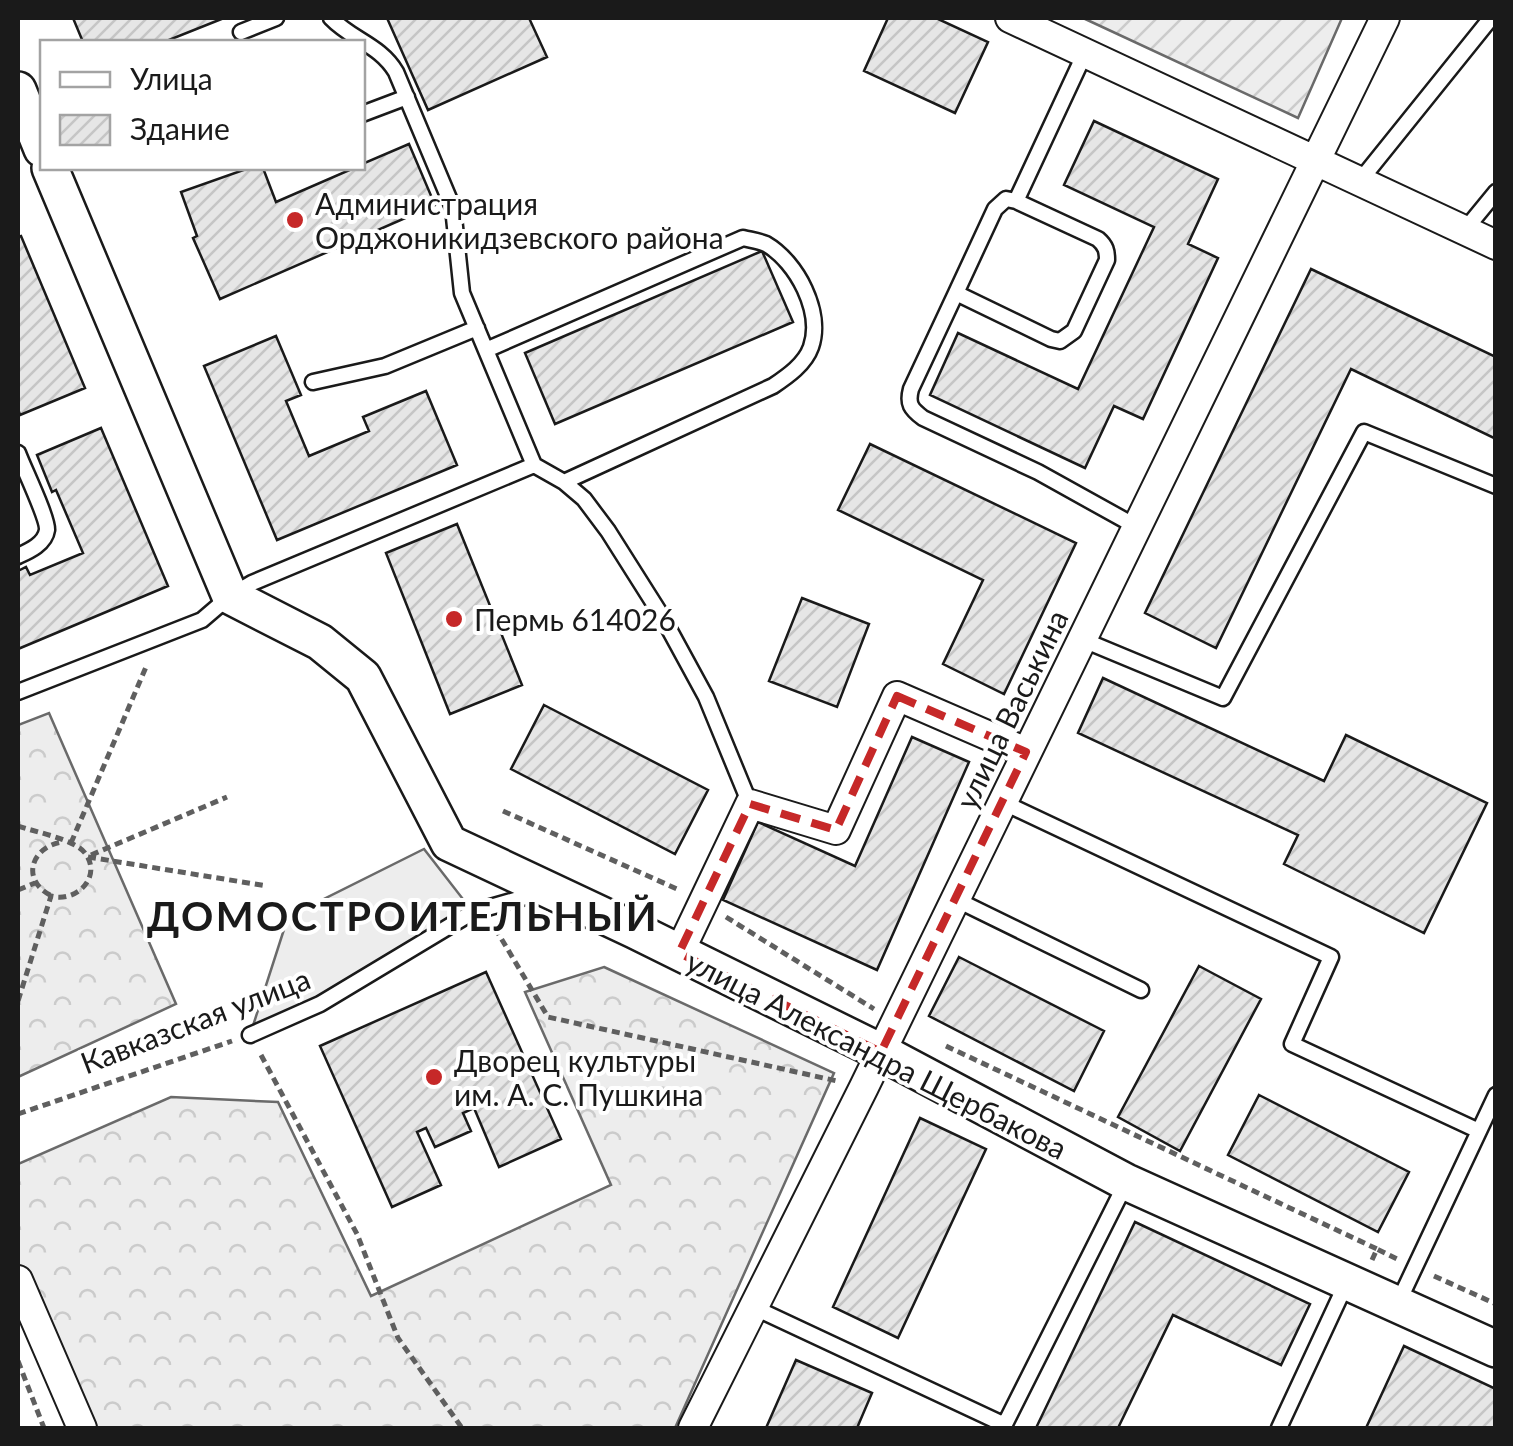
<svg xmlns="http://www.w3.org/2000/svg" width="1513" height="1446" font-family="Lato,sans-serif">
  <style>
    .forest { fill: url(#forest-crowns); stroke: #6a6a6a; stroke-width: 2.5 }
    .garden { fill: url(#garden-furrows); stroke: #6a6a6a; stroke-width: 2.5 }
    .built { fill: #ededed; stroke: #6a6a6a; stroke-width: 2.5 }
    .building { fill: url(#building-hatch); stroke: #1a1a1a; stroke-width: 2.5 }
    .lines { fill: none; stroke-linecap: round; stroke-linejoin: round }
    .service-casing { stroke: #1a1a1a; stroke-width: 19 }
    .minor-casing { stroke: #1a1a1a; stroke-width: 32 }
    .tertiary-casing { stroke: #1a1a1a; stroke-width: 40 }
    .path { stroke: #5f5f5f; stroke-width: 5; stroke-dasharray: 8 5; stroke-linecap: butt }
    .service { stroke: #fff; stroke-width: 14 }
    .minor { stroke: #fff; stroke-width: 28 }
    .tertiary { stroke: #fff; stroke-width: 35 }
    .marked { fill: none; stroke: #c62828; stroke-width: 8; stroke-dasharray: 20 12; stroke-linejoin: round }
    .poi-dot { fill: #c62828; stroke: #fff; stroke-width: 4 }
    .labels { text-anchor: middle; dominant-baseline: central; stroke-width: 8; stroke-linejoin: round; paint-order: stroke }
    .poi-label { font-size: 30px; fill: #1a1a1a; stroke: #fff; text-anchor: start }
    .street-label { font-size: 30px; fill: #1a1a1a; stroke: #fff }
    .district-label { font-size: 40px; font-weight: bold; letter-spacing: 2.5px; fill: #1a1a1a; stroke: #fff }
  </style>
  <defs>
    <pattern id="forest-crowns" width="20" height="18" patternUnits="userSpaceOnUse" patternTransform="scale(2.5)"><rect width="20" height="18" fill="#ededed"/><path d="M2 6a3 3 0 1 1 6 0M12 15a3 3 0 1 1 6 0" fill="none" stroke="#cbcbcb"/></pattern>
    <pattern id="garden-furrows" width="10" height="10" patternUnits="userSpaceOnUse" patternTransform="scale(2.5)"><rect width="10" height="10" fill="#ededed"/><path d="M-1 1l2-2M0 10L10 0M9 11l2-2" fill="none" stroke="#cbcbcb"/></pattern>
    <pattern id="building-hatch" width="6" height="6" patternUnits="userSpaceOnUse" patternTransform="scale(2.5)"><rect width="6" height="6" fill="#e6e6e6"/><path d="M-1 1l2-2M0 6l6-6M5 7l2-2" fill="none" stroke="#c5c5c5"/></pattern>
  </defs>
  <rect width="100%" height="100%" fill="#fff"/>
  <path class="forest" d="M49,713l127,291 -158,73v-352z
    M604,967l230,106 -159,355h-584l-73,-165v-99l153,-67 107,5 93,194 240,-111 -86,-193z"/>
  <path class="garden" d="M1083,18h259l-44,100z"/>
  <path class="built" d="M424,849l49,63 -223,123 38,-118z"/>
  <path class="building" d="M73,18h151l-60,24h-81z
    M387,18h142l18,39 -119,53z
    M888,18h48l52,24 -33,71 -91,-42z
    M1094,121l124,58 -30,65 30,14 -75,161 -29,-13 -29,62 -155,-73 28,-62 120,56 76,-162 -90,-42z
    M409,144l26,61 -215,94 -27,-61 4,-2 -16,-44 68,-24h14l13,34 78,-34h8v-4z
    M21,236l64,152 -65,27 -2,-6v-172z
    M762,251l31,71 -238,102 -30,-71z
    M1311,269l185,88v82l-145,-70 -135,279 -71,-35z
    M276,336l25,59 -15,6 23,55 60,-25 -6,-14 63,-26 31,74 -180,75 -73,-174z
    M101,428l67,158 -150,63v-78l8,-4 4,8 53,-22 -27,-63 -4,2 -15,-37z
    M870,444l206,99 -72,151 -61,-30 40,-84 -145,-70z
    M457,524l65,161 -72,29 -64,-161z
    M802,598l67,26 -32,83 -68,-26z
    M1103,678l221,103 22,-46 141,68 -63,130 -140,-69 14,-29 -220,-102z
    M544,705l164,85 -33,64 -164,-85z
    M912,737l57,25 -92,208 -154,-70 35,-78 97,44z
    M959,957l145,74 -30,60 -145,-75z
    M1199,966l62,33 -81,152 -62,-34z
    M486,972l75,167 -62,28 -25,-59 -11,5 8,18 -36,16 -9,-19 -9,4 24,53 -49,22 -72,-161z
    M1259,1095l150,77 -31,60 -150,-77z
    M920,1118l66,31 -88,189 -65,-31z
    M1135,1222l175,82 -29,61 -108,-50 -55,113h-82z
    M1404,1346l92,43v39h-130z
    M796,1360l76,33 -15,35h-91z"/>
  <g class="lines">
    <defs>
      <path id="service" d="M241,32l35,-14
        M362,114l45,-17
        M1359,182l132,-164
        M1016,201l82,38c8,7 9,12 9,21l-33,71 -14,10 -9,-2 -95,-46 39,-84 11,-10 10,2 69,-148
        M1464,231l32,-39
        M956,293l-45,96c-4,15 0,20 12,29l115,54 99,55
        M486,350l257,-112c8,2 16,3 23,6 31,18 57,68 45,103 -6,17 -23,29 -38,39l-209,96
        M313,382l72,-16 92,-38
        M18,453c5,14 30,65 29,77 -2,14 -18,21 -29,26
        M534,465l30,17 20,17 24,32 55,87 43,79 44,107
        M1081,639l142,59 141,-266 132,54
        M18,692l184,-72 28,-24 22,-13 282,-118 -72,-172 -9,-85 -57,-136c-16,-27 -44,-32 -65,-54
        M1002,802l329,155 -39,87 187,87
        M955,899l186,91
        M250,1035l70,-31 153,-92 66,-19
        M1398,1303l98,-208
        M753,1307l252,118
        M1003,1428l123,-245
        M1279,1428l67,-144"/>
      <path id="minor" d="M1010,18l486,227
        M679,953l71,-149 86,26 61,-134 129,56
        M18,1280l64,148
        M693,1428l171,-341 521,-1069"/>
      <path id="tertiary" d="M18,90l24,59
        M50,168l180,428 90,46 43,35 86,166 185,87 247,122 245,130 370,167"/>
    </defs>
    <use href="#service" class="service-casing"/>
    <use href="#minor" class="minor-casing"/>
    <use href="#tertiary" class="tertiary-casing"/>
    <path class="path" d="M503,811l174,78
      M18,826c17,6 56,13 67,27 18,24 -9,50 -34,43l-33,105
      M71,843l75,-176
      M91,855l136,-58
      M88,857l179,29
      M18,890l17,-7
      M50,895c-30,-16 -18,-49 13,-53
      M726,917l148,92
      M495,928l53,89 289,64
      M946,1046l431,203
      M261,1055l96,179 41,104 64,90
      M18,1114l214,-73
      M1372,1260l5,-11 20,10
      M1434,1276l62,28
      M18,1361l26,67"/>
    <use href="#service" class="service"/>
    <use href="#minor" class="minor"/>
    <use href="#tertiary" class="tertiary"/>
  </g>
  <path class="marked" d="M897,696l129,56 -145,300 -202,-99 71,-149 86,26z"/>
  <g class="poi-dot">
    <circle cx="295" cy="220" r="10"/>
    <circle cx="454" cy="619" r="10"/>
    <circle cx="434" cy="1077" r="10"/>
  </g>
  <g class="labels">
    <g class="poi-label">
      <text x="315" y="203">Администрация<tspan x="315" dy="34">Орджоникидзевского района</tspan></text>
      <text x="474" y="619">Пермь 614026</text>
      <text x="454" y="1060">Дворец культуры<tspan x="454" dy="34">им. А. С. Пушкина</tspan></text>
    </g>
    <g class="street-label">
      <text transform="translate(1011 709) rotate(-64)">улица Васькина</text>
      <text transform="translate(195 1020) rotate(-21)">Кавказская улица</text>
      <text transform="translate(877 1054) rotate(27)">улица Александра Щербакова</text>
    </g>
    <g class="district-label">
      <text x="403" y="916">ДОМОСТРОИТЕЛЬНЫЙ</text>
    </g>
  </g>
  <rect width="1513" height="1446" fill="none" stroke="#1a1a1a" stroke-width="40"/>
  <rect x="40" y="40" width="325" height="130" fill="#ffffff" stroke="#a3a3a3" stroke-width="2.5"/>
  <rect x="60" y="72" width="50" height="15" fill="#ffffff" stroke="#a3a3a3" stroke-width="2.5"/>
  <text x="130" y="90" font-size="30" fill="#1a1a1a">Улица</text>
  <rect x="60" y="115" width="50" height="30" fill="url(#building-hatch)" stroke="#a3a3a3" stroke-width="2.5"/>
  <text x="130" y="140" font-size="30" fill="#1a1a1a">Здание</text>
</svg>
